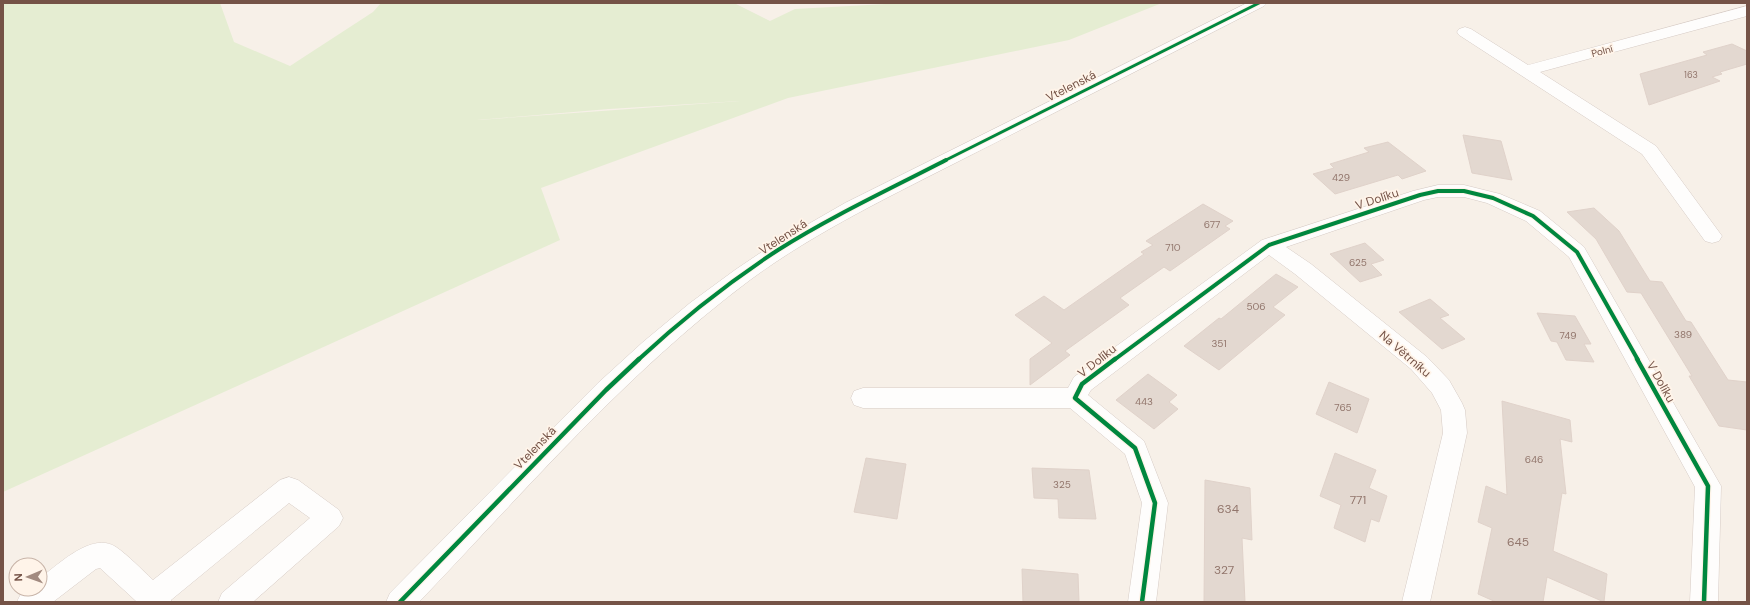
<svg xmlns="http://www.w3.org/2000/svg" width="1750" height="605" font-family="'DM Sans',sans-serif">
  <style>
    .green { fill: #e5edd2; fill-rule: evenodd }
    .building { fill: #e3d8d0; stroke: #e0d2ca }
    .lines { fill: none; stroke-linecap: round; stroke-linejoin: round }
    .minor-casing { stroke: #d6cbc5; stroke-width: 1 }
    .minor { fill: #fefdfc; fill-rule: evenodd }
    .cycleway-far2-casing { stroke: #fff4e9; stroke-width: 5 }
    .cycleway-far1-casing { stroke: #fff4e9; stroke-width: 6 }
    .cycleway-casing { stroke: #fff4e9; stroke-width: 7 }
    .cycleway-far2 { stroke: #00873e; stroke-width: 3 }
    .cycleway-far1 { stroke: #00873e; stroke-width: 4 }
    .cycleway { stroke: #00873e; stroke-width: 4.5 }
    .labels { text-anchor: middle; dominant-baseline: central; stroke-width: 3.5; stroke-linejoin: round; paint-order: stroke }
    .far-number-label { font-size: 9px; fill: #92766c }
    .far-street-label { font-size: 10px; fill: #755347; stroke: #fff4e9 }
    .number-label { font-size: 10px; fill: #92766c }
    .street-label { font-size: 12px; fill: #755347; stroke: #fff4e9 }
    .near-number-label { font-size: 12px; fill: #92766c }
  </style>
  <rect width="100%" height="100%" fill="#f7f0e8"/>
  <path class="green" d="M3,3h217l14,39 56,24 83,-54 8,-9h353l36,18 25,-12 109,-6h258l-93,37 -281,58 -247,90 19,52 -557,252zM740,101l-262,19h-1l132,-11z"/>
  <path class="building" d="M1732,44l15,7v13l-27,8 2,2 -10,3 8,4 -71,24 -9,-31 67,-19 -4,-3z
    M1463,135l38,6 11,39 -40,-7z
    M1388,142l38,29 -24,8 -4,-4 -63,19 -22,-20 21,-6 -4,-4 39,-12 -5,-4z
    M1203,204l30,17 -8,5 5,3 -60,42 -6,-4 -44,31 9,7 -64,46 5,4 -40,30v-26l22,-16 -37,-28 29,-19 20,14 80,-56 -3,-2 12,-7 -7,-4z
    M1594,208l25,23 31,50 12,1 24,39 5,1 37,58 19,2v48l-28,-4 -30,-50h3l-51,-83 -14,-1 -31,-53 -29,-27z
    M1365,243l19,17 -13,4 11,11 -22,7 -30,-28z
    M1276,274l22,13 -25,20 12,8 -66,55 -35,-24 35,-28 2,1z
    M1430,299l19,16 -9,3 25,21 -23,10 -43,-37z
    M1537,313l38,3 16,28h-7l10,18 -28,-2 -9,-18 -6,-1z
    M1148,374l29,21 -8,7 9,7 -24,20 -38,-29z
    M1329,382l40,17 -12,34 -41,-19z
    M1502,401l68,19 2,22 -12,-3 6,55 -4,-1 -9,58 54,23 -3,28 -57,-25 -4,25h-47l-18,-8 14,-66 -14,-6 8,-36 21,9z
    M1335,453l41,17 -7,18 18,8 -8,26 -8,-3 -6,23 -31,-14 7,-23 -21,-9z
    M866,458l40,6 -9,55 -43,-7z
    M1032,468l57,2 7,49 -37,-1 -1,-19 -24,-1z
    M1205,480l45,8 2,52 -10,-2 3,64h-41z
    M1022,569l56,5 1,28h-56z"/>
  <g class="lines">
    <defs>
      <path id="minor" d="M1247,3h20l-3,3c-98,50 -196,100 -295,150 -74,38 -151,74 -219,124 -123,92 -225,211 -331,322h-33l4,-9 208,-210 45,-41 47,-39 45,-33 37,-25 73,-42z
        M1747,6v10l-207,56 116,74 66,90 -3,5 -7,2 -7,-2 -63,-87 -183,-119 -2,-3 2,-3 6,-2 6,2 57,36z
        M1438,185h26l36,9 40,17 44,36 137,239 -3,116h-28l5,-115 -126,-230 -43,-36 -39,-18 -23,-6h-26l-14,3 -138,47 25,17 116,93 22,23 13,23 3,7 2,23 -37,169h-28l41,-169 -2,-23 -9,-17 -21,-24 -116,-95 -26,-19 -178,135 -3,5 56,46 24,62 -12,99h-28l14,-99 -17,-49 -55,-46h-207l-9,-3 -3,-7 3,-7 9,-3h205l6,-11 188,-137 151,-49z
        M289,477l9,3 41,30 4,8 -4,8 -86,76h-35l4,-9 88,-75 -21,-15 -118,97v2h-34l-37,-34 -4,1 -43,33h-36c6,-14 8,-13 23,-13v-11c18,-13 52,-47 76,-31 13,9 25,22 37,33l127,-100z"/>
    </defs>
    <use href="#minor" class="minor-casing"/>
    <use href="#minor" class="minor"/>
    <defs>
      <path id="cycleway-far2" d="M944,161l315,-158"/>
      <path id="cycleway-far1" d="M638,360c43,-40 91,-78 140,-110 54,-34 112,-61 168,-90
        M1114,360l155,-115 151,-50 18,-4h26l29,7 40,18 44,36 61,108"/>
      <path id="cycleway" d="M1115,359l-33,25 -7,14 60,50 20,55 -13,99
        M1637,359l71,127 -4,116
        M400,602l206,-212 33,-31"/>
    </defs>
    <use href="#cycleway-far2" class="cycleway-far2-casing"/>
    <use href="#cycleway-far1" class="cycleway-far1-casing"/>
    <use href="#cycleway" class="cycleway-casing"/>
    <use href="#cycleway-far2" class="cycleway-far2"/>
    <use href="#cycleway-far1" class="cycleway-far1"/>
    <use href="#cycleway" class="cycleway"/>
  </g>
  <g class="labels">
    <g class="far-number-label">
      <text x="1691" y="75">163</text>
    </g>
    <g class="far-street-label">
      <text transform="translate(1602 51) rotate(-15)">Polní</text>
    </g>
    <g class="number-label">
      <text x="1341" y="177">429</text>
      <text x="1212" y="224">677</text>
      <text x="1173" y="247">710</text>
      <text x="1358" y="262">625</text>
      <text x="1256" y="306">506</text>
      <text x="1683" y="334">389</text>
      <text x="1568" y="335">749</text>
      <text x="1219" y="343">351</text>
      <text x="1144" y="401">443</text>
      <text x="1343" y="407">765</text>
      <text x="1534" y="459">646</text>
      <text x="1062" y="484">325</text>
    </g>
    <g class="street-label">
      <text transform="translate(1071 86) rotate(-27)">Vtelenská</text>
      <text transform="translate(1377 199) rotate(-18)">V Dolíku</text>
      <text transform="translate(783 237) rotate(-33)">Vtelenská</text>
      <text transform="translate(1405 354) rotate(41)">Na Větrníku</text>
      <text transform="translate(1097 361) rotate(-38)">V Dolíku</text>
      <text transform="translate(1661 382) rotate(61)">V Dolíku</text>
      <text transform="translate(535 448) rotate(-46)">Vtelenská</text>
    </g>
    <g class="near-number-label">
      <text x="1358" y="500">771</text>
      <text x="1228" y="509">634</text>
      <text x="1518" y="542">645</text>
      <text x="1224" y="570">327</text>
    </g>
  </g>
  <rect width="1750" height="605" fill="none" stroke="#755347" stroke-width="8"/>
  <g transform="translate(28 577) rotate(268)"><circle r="19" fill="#fff4e9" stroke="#c8b4a8"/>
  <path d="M0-3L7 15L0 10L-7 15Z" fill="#a28a7f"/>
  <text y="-6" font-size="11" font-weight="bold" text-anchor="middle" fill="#755347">N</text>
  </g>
</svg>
